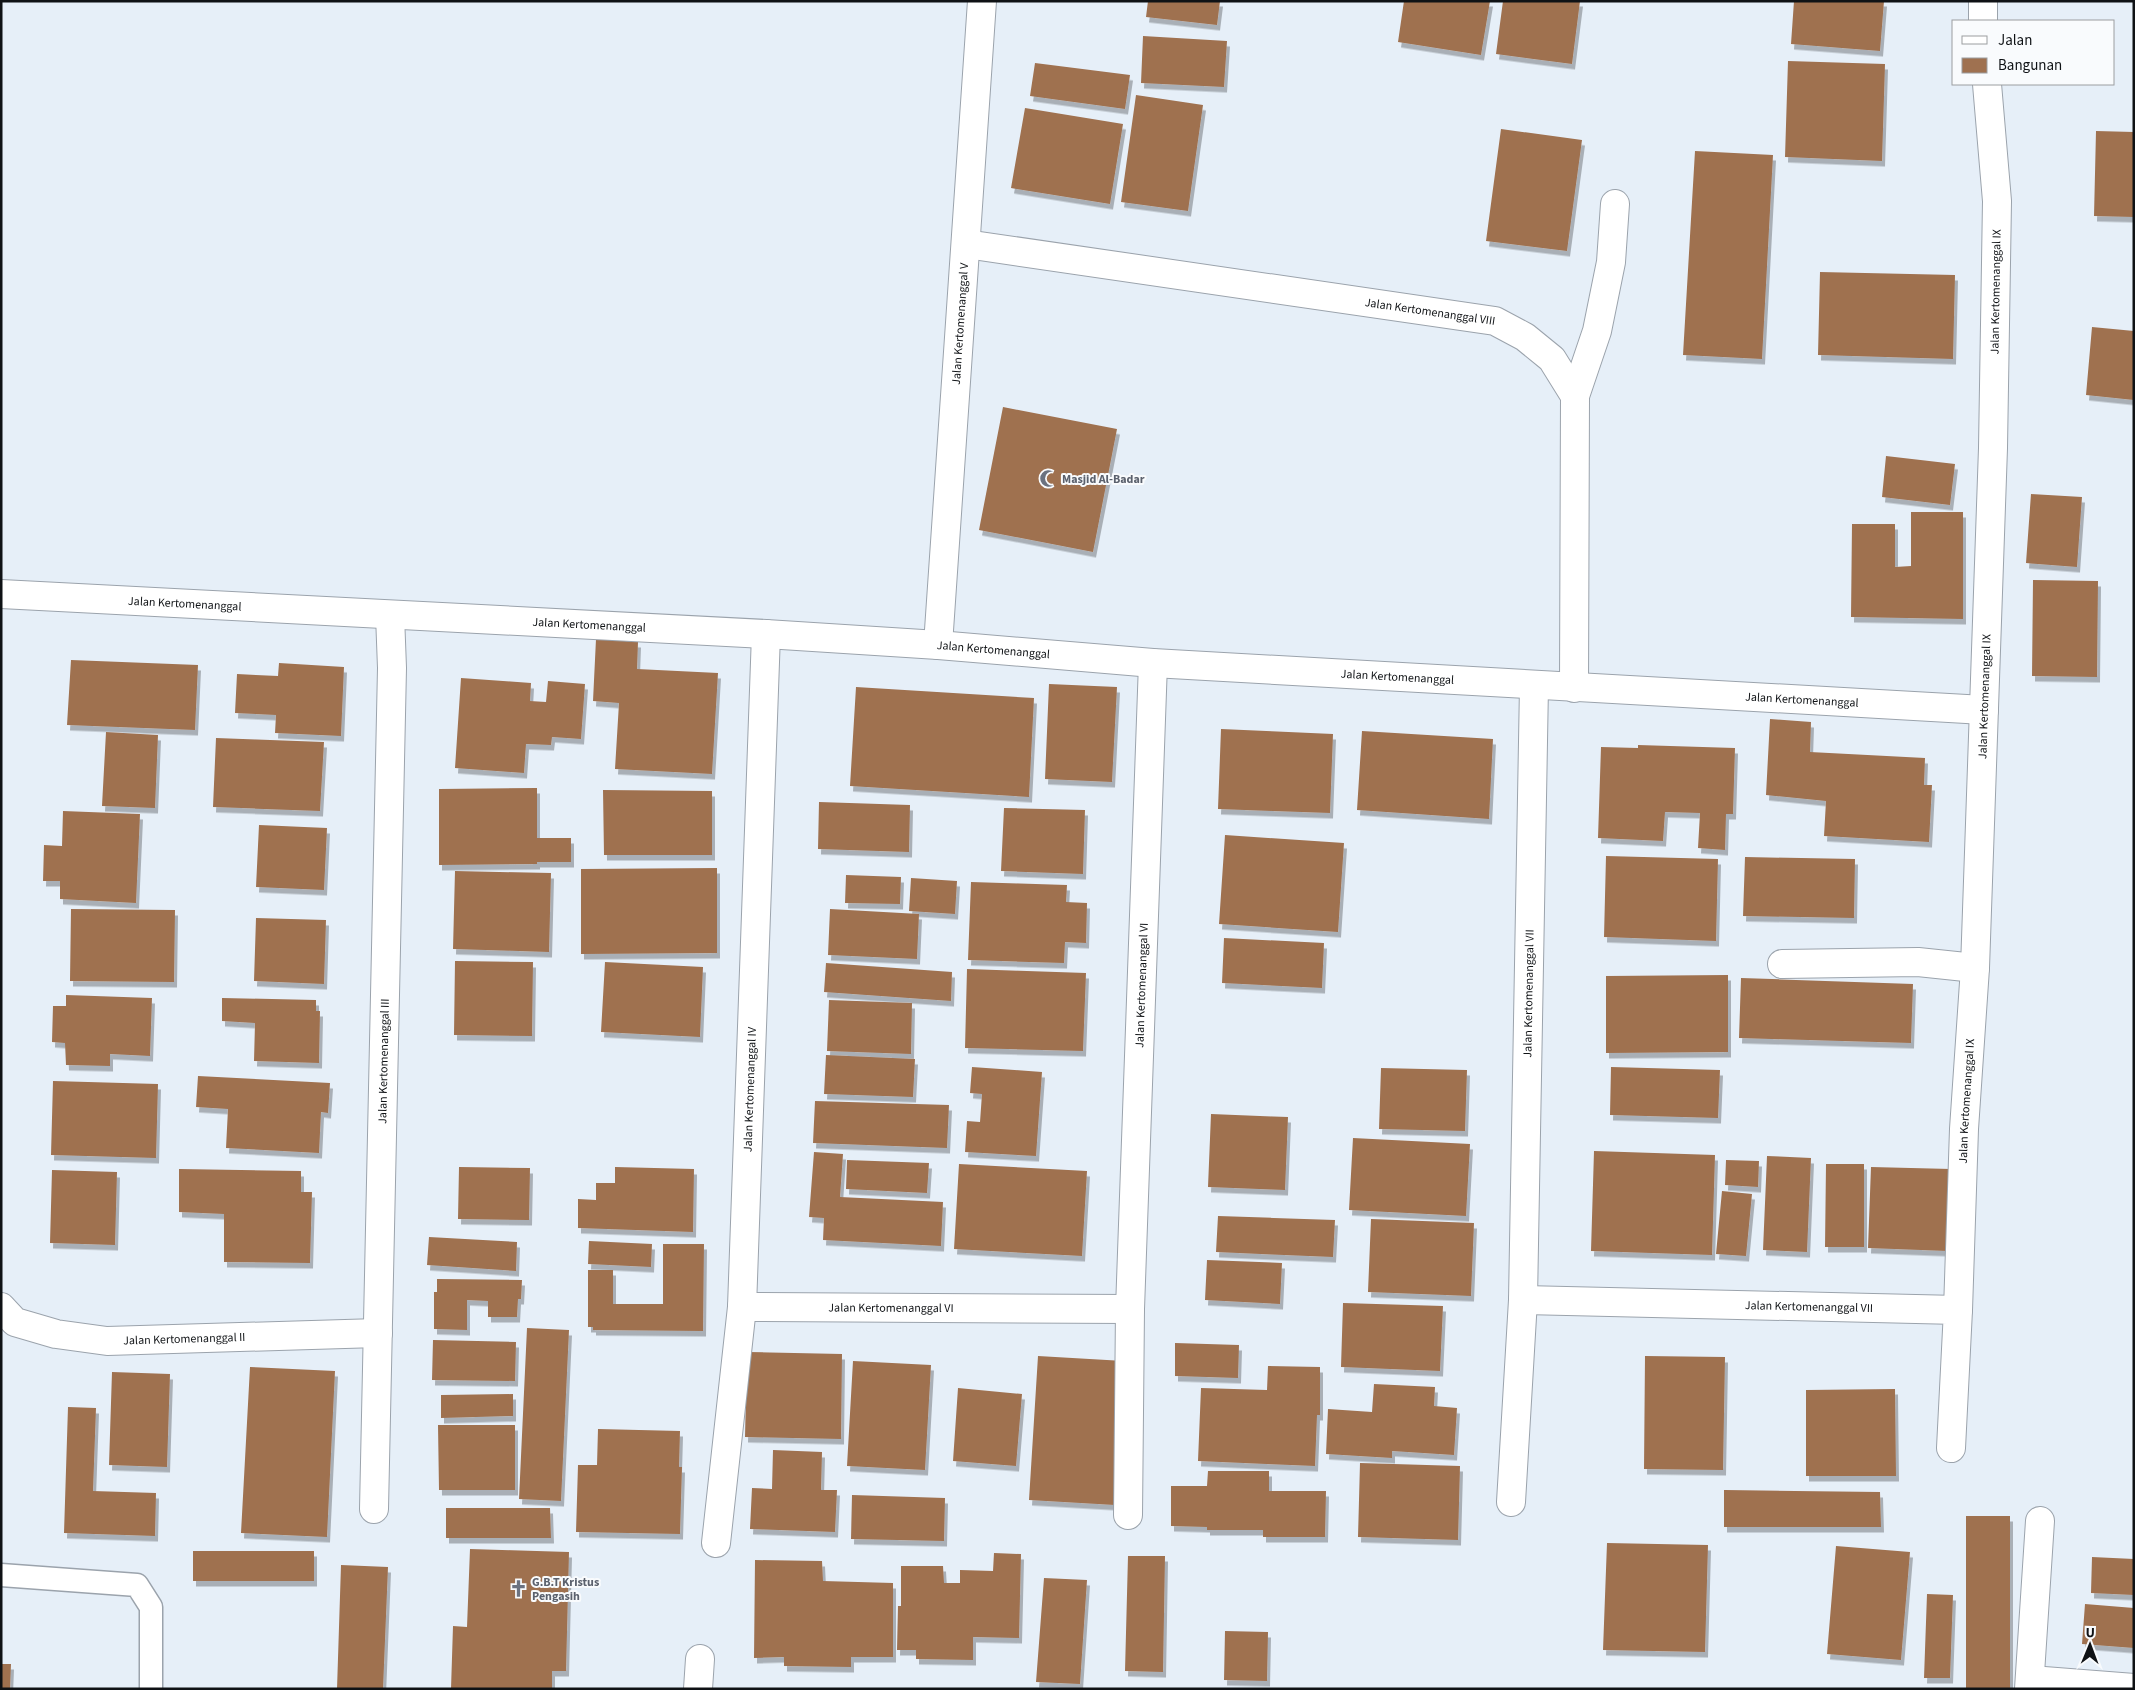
<svg xmlns="http://www.w3.org/2000/svg" width="2135" height="1690" font-family="'Source Sans 3',sans-serif">
  <style>
    .building { fill: #9f7150; filter: url(#shadow) }
    .lines { fill: none; stroke-linecap: round; stroke-linejoin: round }
    .lane-casing { stroke: #9ba3ac; stroke-width: 25 }
    .street-casing { stroke: #9ba3ac; stroke-width: 30 }
    .lane { stroke: #fff; stroke-width: 22 }
    .street { stroke: #fff; stroke-width: 28 }
    .labels { text-anchor: middle; dominant-baseline: central; stroke-width: 4; stroke-linejoin: round; paint-order: stroke }
    .street-label { font-size: 12px; fill: #0f1215; stroke: #f9fbfd }
    .worship-label { font-size: 12px; font-weight: bold; fill: #5b616d; stroke: #f9fbfd; text-anchor: start }
  </style>
  <defs>
    <filter id="shadow"><feDropShadow dx="3" dy="5.5" stdDeviation="0" flood-color="#0004"/></filter>
  </defs>
  <rect width="100%" height="100%" fill="#e6eff8"/>
  <path class="building" d="M1148,1h72l-3,24 -71,-8z
    M1404,1h86l-9,54 -83,-13z
    M1503,1h77l-8,63 -76,-10z
    M1794,1h90l-4,50 -89,-7z
    M1143,36l84,5 -3,46 -83,-4z
    M1788,61l97,3 -3,97 -97,-4z
    M1035,63l95,12 -5,34 -95,-13z
    M1136,95l67,10 -15,106 -67,-9z
    M1025,108l98,16 -13,80 -99,-16z
    M1501,129l81,11 -15,111 -81,-10z
    M2096,131l38,1v85l-40,-1z
    M1695,151l78,4 -11,204 -79,-4z
    M1820,272l135,3 -2,84 -135,-4z
    M2092,327l42,4v69l-48,-5z
    M1003,407l114,22 -24,123 -114,-22z
    M1886,456l69,8 -5,41 -68,-8z
    M2031,494l51,3 -5,70 -51,-4z
    M1911,512h52v107l-112,-2 1,-93h43v43l16,-1z
    M2033,580l65,1 -1,96 -65,-1z
    M596,639l42,3 -1,27 81,4 -6,101 -97,-5 4,-66 -26,-2z
    M71,660l127,5 -3,65 -128,-5z
    M279,663l65,4 -3,69 -66,-3 1,-18 -41,-2 2,-39 41,2z
    M461,678l70,5 -1,18 16,1 2,-21 37,3 -4,55 -29,-2 -1,8 -25,-1 -2,29 -69,-5z
    M1049,684l68,3 -5,95 -67,-3z
    M856,687l178,11 -5,99 -179,-11z
    M1770,719l41,3 -1,30 115,6 -1,27h8l-3,57 -105,-6 2,-35 -60,-6z
    M1221,729l112,5 -3,79 -112,-4z
    M1362,731l131,8 -4,80 -132,-9z
    M106,732l52,3 -3,73 -53,-2z
    M216,738l108,4 -4,69 -107,-4z
    M1638,745l97,3 -2,66h-7l-1,36 -27,-2 2,-35 -35,-1 -2,29 -65,-3 3,-91 37,1z
    M537,788v50h34v24h-34v2l-98,1v-76z
    M603,790l109,1v64h-108z
    M819,802l91,3 -1,47 -91,-3z
    M1004,808l81,2 -2,64 -82,-3z
    M63,811l77,3 -4,89 -76,-4v-18h-17l1,-36 18,1z
    M259,825l68,3 -3,62 -68,-3z
    M1225,835l119,8 -6,89 -119,-8z
    M1606,856l112,3 -2,82 -112,-4z
    M1745,857l110,2 -1,59 -111,-2z
    M717,868v85l-136,1v-85z
    M455,871l96,2 -2,79 -96,-3z
    M846,875l55,2 -1,27 -55,-1z
    M911,878l46,3 -2,33 -46,-3z
    M971,882l96,3 -1,17 21,1 -1,40 -21,-1 -1,21 -96,-3z
    M71,909l104,1 -1,72 -104,-1z
    M830,909l89,5 -2,45 -89,-4z
    M256,918l70,2 -2,64 -70,-3z
    M1224,938l100,5 -2,45 -100,-5z
    M455,961l78,1 -1,74 -78,-1z
    M605,962l98,5 -3,70 -99,-5z
    M826,963l126,9 -1,29 -127,-9z
    M967,969l119,4 -3,78 -118,-3z
    M1728,975v77l-122,1v-77z
    M1741,978l172,6 -2,59 -172,-5z
    M66,995l86,3 -2,58 -40,-2v12l-44,-1 -1,-22 -13,-1 1,-36h13z
    M222,998l94,2v11h4l-1,52 -65,-2 1,-38 -33,-2z
    M829,1000l83,3 -1,51 -84,-3z
    M826,1055l89,4 -2,38 -89,-3z
    M972,1067l70,5 -6,84 -71,-4 2,-31 13,1 2,-28 -12,-1z
    M1611,1067l109,3 -2,48 -108,-3z
    M1381,1068l86,2 -2,61 -86,-2z
    M198,1076l132,7 -2,30 -7,-1 -2,41 -93,-5 2,-39 -32,-2z
    M53,1081l105,3 -2,74 -105,-3z
    M815,1101l134,4 -2,43 -134,-5z
    M1211,1114l77,3 -3,73 -77,-3z
    M1353,1138l117,6 -4,72 -117,-6z
    M1594,1151l121,4 -3,100 -121,-4z
    M814,1152l29,2 -3,43 103,5 -2,44 -118,-6 1,-22 -15,-1z
    M1767,1156l44,2 -4,94 -44,-2z
    M847,1160l82,3 -2,30 -81,-4z
    M1726,1160l33,1 -1,26 -33,-2z
    M959,1164l128,7 -5,85 -128,-7z
    M1826,1164h38v83h-39z
    M459,1167l71,1 -1,52 -71,-1z
    M615,1167l79,2 -1,63 -115,-4v-29l18,1v-17h19z
    M1871,1167l80,2 -3,82 -80,-3z
    M179,1169l122,2v21h11l-2,71 -86,-1v-48l-45,-2z
    M52,1170l65,2 -2,73 -65,-2z
    M1722,1191l30,3 -6,62 -30,-2z
    M1218,1216l117,4 -2,37 -117,-5z
    M1371,1219l103,4 -3,73 -103,-4z
    M429,1237l88,5 -1,29 -89,-6z
    M589,1241l63,3 -1,23 -63,-3z
    M663,1244h41l-1,87 -110,-1v-3h-5v-57h25v34h50z
    M1207,1260l75,3 -2,41 -75,-4z
    M437,1279l85,1 -1,19h-3l-1,18h-29v-16l-21,-1v30l-33,-1v-37h3z
    M1343,1303l100,3 -3,65 -99,-4z
    M527,1328l42,2 -8,171 -42,-2z
    M433,1340l83,2 -1,39 -83,-1z
    M1175,1343l64,2 -1,33 -63,-2z
    M747,1352l95,2 -1,85 -96,-2z
    M1038,1356l86,5 -9,144 -86,-5z
    M1645,1356l80,1 -2,113 -79,-1z
    M853,1361l78,4 -6,105 -78,-4z
    M1268,1366l52,1v48h-3l-2,51 -117,-5 3,-73 66,2z
    M250,1367l85,4 -8,166 -86,-4z
    M112,1372l58,2 -3,93 -58,-2z
    M1374,1384l61,3 -1,19 23,2 -3,47 -62,-4v7l-66,-4 2,-45 44,3z
    M958,1388l64,6 -6,72 -63,-5z
    M1895,1389l1,87h-90v-86z
    M513,1394v22l-72,2v-23z
    M68,1407l28,1 -3,83 63,2 -1,43 -91,-3z
    M438,1425h77v65h-76z
    M598,1429l82,2 -1,36h3l-2,67 -104,-2 2,-67h19z
    M773,1450l49,2 -1,38h16l-2,42 -85,-3 2,-41 20,1z
    M1360,1463l100,3 -2,74 -100,-3z
    M1208,1471h61v20h57l-1,46h-62v-7h-56v-3l-36,-1v-40h36z
    M1724,1490l156,2 1,35h-157z
    M852,1495l93,3 -1,43 -93,-2z
    M446,1508h104l1,30h-105z
    M1966,1516h44v173h-44z
    M1607,1543l101,2 -3,107 -102,-2z
    M1836,1546l74,6 -9,108 -74,-6z
    M470,1549l99,3 -3,119h-14v18h-101l2,-63 14,1z
    M193,1551h121v30h-121z
    M994,1553l27,1 -2,84 -46,-1v23l-57,-1v-9h-19l1,-44h3v-40h42l1,17h16v-13l33,1z
    M1128,1556h37l-2,116 -38,-1z
    M2092,1557l42,2v36l-43,-2z
    M755,1560l67,1 1,20 70,2v74h-42v10l-67,-1v-9l-30,1z
    M341,1565l47,2 -5,122h-46z
    M1044,1578l43,2 -7,104 -44,-2z
    M1927,1594l26,1 -3,83h-26z
    M2085,1604l49,4v40l-52,-4z
    M1225,1631l43,1 -1,49 -43,-1z
    M1,1664h10l-1,25h-9z"/>
  <g class="lines">
    <defs>
      <path id="lane" d="M1,1575l136,10 14,22v82"/>
      <g id="street">
        <path d="M1983,21v-20"/>
        <path id="s1" d="M966,244l529,77 30,16 27,22 23,37 -1,292"/>
        <path d="M1575,396l22,-65 14,-69 4,-58"/>
        <path id="s2" d="M1,594l765,40 172,11 215,18 831,47"/>
        <path id="s3" d="M938,645l44,-644"/>
        <path d="M1782,964l136,-2 57,6"/>
        <path id="s4" d="M1523,1300l435,10 -7,138"/>
        <path id="s5" d="M1,1307l14,15 41,12 51,7 271,-8"/>
        <path id="s6" d="M742,1307l388,2"/>
        <path id="s7" d="M1958,1310l6,-181 11,-161 18,-520 4,-247 -10,-117"/>
        <path id="s8" d="M1511,1502l12,-202 11,-614"/>
        <path id="s9" d="M374,1509l18,-841 -2,-53"/>
        <path id="s10" d="M1128,1515l2,-206 23,-646"/>
        <path id="s11" d="M716,1543l26,-236 24,-673"/>
        <path d="M2030,1680l104,8"/>
        <path d="M698,1689l2,-30"/>
        <path d="M2029,1689l11,-168"/>
      </g>
    </defs>
    <use href="#lane" class="lane-casing"/>
    <use href="#street" class="street-casing"/>
    <use href="#lane" class="lane"/>
    <use href="#street" class="street"/>
  </g>
  <defs>
    <symbol id="mosque-bare" viewBox="-9 -9 18 18"><path d="M3.5-4.9A6 6 0 1 0 3.5 4.9A5 5 0 1 1 3.5-4.9Z" fill="#6b7280" stroke="#f9fbfd" stroke-width="2.5" paint-order="stroke"/></symbol>
    <symbol id="church-bare" viewBox="-9 -9 18 18"><path d="M-1.2-6h2.4v3.5h3.3v2.4h-3.3V6h-2.4V-.1h-3.3v-2.4h3.3Z" fill="#6b7280" stroke="#f9fbfd" stroke-width="2.5" paint-order="stroke"/></symbol>
  </defs>
  <g fill-rule="evenodd">
    <use href="#mosque-bare" x="1036" y="466" width="25" height="25"/>
    <use href="#church-bare" x="506" y="1576" width="25" height="25"/>
  </g>
  <g class="labels">
    <g class="street-label">
      <text stroke="none"><textPath href="#s7" startOffset="1019">Jalan Kertomenanggal IX</textPath></text>
      <text stroke="none"><textPath href="#s1" startOffset="469">Jalan Kertomenanggal VIII</textPath></text>
      <text stroke="none"><textPath href="#s3" startOffset="322">Jalan Kertomenanggal V</textPath></text>
      <text stroke="none"><textPath href="#s2" startOffset="184">Jalan Kertomenanggal</textPath></text>
      <text stroke="none"><textPath href="#s2" startOffset="589">Jalan Kertomenanggal</textPath></text>
      <text stroke="none"><textPath href="#s2" startOffset="994">Jalan Kertomenanggal</textPath></text>
      <text stroke="none"><textPath href="#s2" startOffset="1399">Jalan Kertomenanggal</textPath></text>
      <text stroke="none"><textPath href="#s7" startOffset="614">Jalan Kertomenanggal IX</textPath></text>
      <text stroke="none"><textPath href="#s2" startOffset="1804">Jalan Kertomenanggal</textPath></text>
      <text stroke="none"><textPath href="#s10" startOffset="530">Jalan Kertomenanggal VI</textPath></text>
      <text stroke="none"><textPath href="#s8" startOffset="509">Jalan Kertomenanggal VII</textPath></text>
      <text stroke="none"><textPath href="#s9" startOffset="448">Jalan Kertomenanggal III</textPath></text>
      <text stroke="none"><textPath href="#s11" startOffset="455">Jalan Kertomenanggal IV</textPath></text>
      <text stroke="none"><textPath href="#s7" startOffset="209">Jalan Kertomenanggal IX</textPath></text>
      <text stroke="none"><textPath href="#s4" startOffset="286">Jalan Kertomenanggal VII</textPath></text>
      <text stroke="none"><textPath href="#s6" startOffset="149">Jalan Kertomenanggal VI</textPath></text>
      <text stroke="none"><textPath href="#s5" startOffset="192">Jalan Kertomenanggal II</textPath></text>
    </g>
    <g class="worship-label">
      <text x="1062" y="479">Masjid Al-Badar</text>
      <text x="532" y="1582">G.B.T Kristus<tspan x="532" dy="14">Pengasih</tspan></text>
    </g>
  </g>
  <rect width="2135" height="1690" fill="none" stroke="#0f1215" stroke-width="5"/>
  <rect x="1952" y="20" width="162" height="65" fill="#f9fbfd" stroke="#9b9ea0"/>
  <rect x="1962" y="36" width="25" height="8" fill="#ffffff" stroke="#9b9ea0"/>
  <text x="1998" y="45" font-size="15" fill="#0f1215">Jalan</text>
  <rect x="1962" y="58" width="25" height="15" fill="#9f7150" stroke="#9b9ea0"/>
  <text x="1998" y="70" font-size="15" fill="#0f1215">Bangunan</text>
  <g transform="translate(2090 1645) rotate(1)" stroke="#f9fbfd" stroke-width="4" paint-order="stroke">
  <path d="M0-4L9 19L0 12L-9 19Z" fill="#0f1215"/>
  <text y="-8" font-size="14" font-weight="bold" text-anchor="middle" fill="#0f1215">U</text>
  </g>
</svg>
